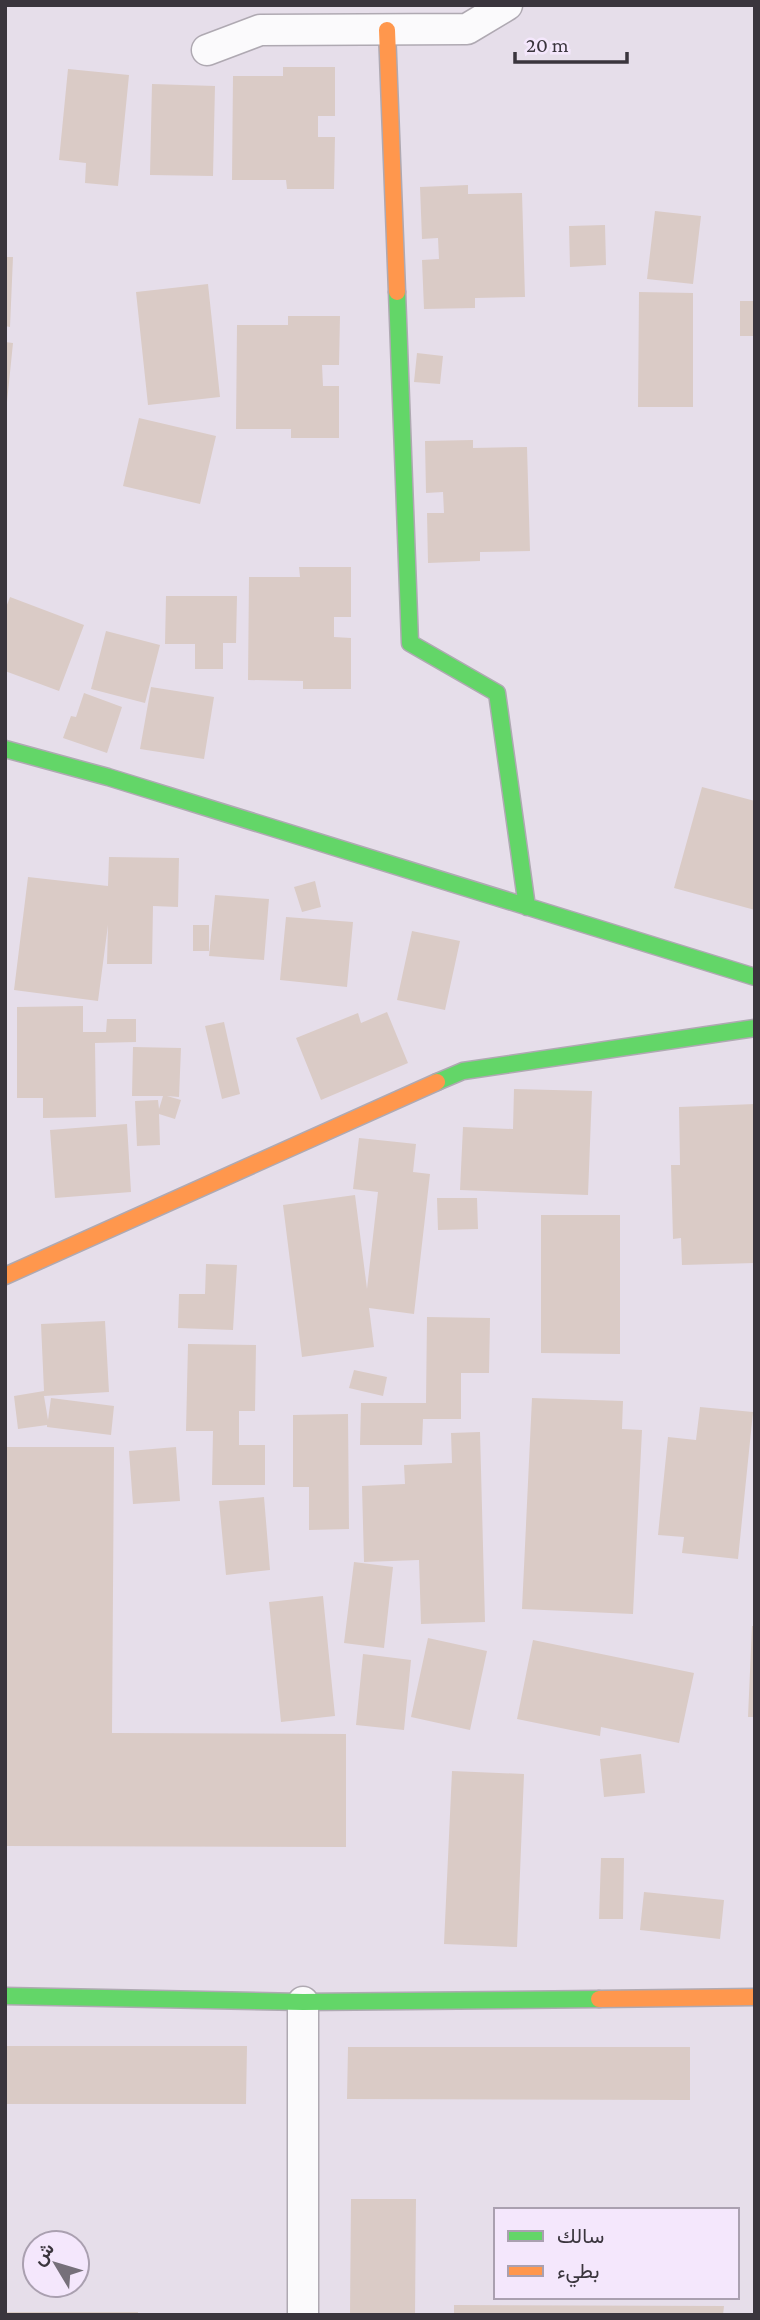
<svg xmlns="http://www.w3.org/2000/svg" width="760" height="2320" font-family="'Crimson Pro',Vazirmatn,serif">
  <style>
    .building { fill: #dacbc6 }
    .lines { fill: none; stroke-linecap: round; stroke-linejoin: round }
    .street-casing { stroke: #afa9b2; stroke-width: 33 }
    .fast-casing { stroke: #afa9b2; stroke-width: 19 }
    .slow-casing { stroke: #afa9b2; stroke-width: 19 }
    .street { stroke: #fbfafc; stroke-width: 30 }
    .fast { stroke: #63d668; stroke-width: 16 }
    .slow { stroke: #ff974d; stroke-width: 16 }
  </style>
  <rect width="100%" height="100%" fill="#e6deea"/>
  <path class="building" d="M283,67h52v49h-17v21h17l-1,52h-47l-1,-9h-54l1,-104h50z
    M68,69l61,6 -11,111 -33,-3 1,-20 -27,-3z
    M152,84l63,2 -2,90 -63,-1z
    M468,185v9l54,-1 3,104 -50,1v10l-51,1 -2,-49 17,-1 -1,-21 -16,1 -2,-52z
    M655,211l46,5 -8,68 -46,-5z
    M605,225l1,40 -36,2 -1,-41z
    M5,257h8l-3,70 -5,-1z
    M208,284l12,113 -72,8 -12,-113z
    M639,292l54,1v114h-55z
    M740,301h15v35h-15z
    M288,316h52l-1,49h-17l1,21h16v52h-48v-9h-55l1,-104h51z
    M5,342l8,1 -6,59h-2z
    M417,353l26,3 -3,28 -26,-2z
    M139,418l77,18 -16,68 -77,-18z
    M473,440v8l54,-1 3,104 -50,1v9l-52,2 -1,-50h17l-1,-21 -17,1 -1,-52z
    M299,567h52v50h-17v20l17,1v51h-48v-8l-55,-1 1,-103h51z
    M166,596h71l-1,47h-13v26h-28v-25h-30z
    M10,597l74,28 -25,66 -54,-20v-61z
    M106,631l54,14 -15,58 -54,-14z
    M151,687l63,10 -10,62 -64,-10z
    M84,693l38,14 -15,46 -44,-15 8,-22 5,1z
    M702,787l53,14v109l-81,-22z
    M109,857l70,1 -1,49 -25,-1 -1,58h-45l1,-39 -10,76 -84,-11 14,-113 80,9z
    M315,881l6,26 -19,5 -8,-25z
    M215,895l54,4 -5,61 -55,-4z
    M286,917l67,5 -6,65 -67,-7z
    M193,925h16v26h-16z
    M412,931l48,10 -15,69 -48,-10z
    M83,1006v26h23l1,-13h29v23l-41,1 1,74 -53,1v-20h-26v-91z
    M387,1012l21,51 -87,37 -25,-62 62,-25 3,10z
    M224,1022l16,72 -18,5 -17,-73z
    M133,1047l48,1 -2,49 -12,-1 14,4 -6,19 -16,-5 1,31 -23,1 -2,-45 23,-1 1,9 4,-13h-31z
    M514,1089l78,2 -4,104 -128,-5 3,-63 50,2z
    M755,1104v159l-73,2 -1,-27 -8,1 -2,-74h9l-1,-58z
    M127,1124l4,68 -76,6 -5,-68z
    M359,1138l57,6 -3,28 17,2 -16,140 -45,-6 5,39 -72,10 -19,-152 72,-10 12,94 11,-97 -25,-3z
    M437,1198h40l1,31 -40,1z
    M541,1215h79v139l-79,-1z
    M206,1264l31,1 -4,65 -55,-2 1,-34h26z
    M427,1317l63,1 -1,55h-28v46h-38l-1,26h-62l1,-42h65z
    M105,1321l4,71 -65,4 4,24 3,-22 63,8 -3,29 -64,-8v-2l-29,4 -4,-33 30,-5 -3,-67z
    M188,1344l68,1 -1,66h-16v34h26v40h-53l1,-54h-27z
    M354,1370l33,7 -4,19 -34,-8z
    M532,1398l91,3 -1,28 20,1 -9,184 -111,-5z
    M700,1407l53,5 -15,147 -56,-6 2,-16 -26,-2 10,-98 28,3z
    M348,1414l1,115 -40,1v-43h-16v-72z
    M480,1432l5,190 -64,2 -2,-64 -55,2 -2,-76 43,-2 -1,-19 48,-2 -1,-30z
    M5,1447h109l-2,286 234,1v113l-341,-1z
    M176,1447l4,54 -47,3 -4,-53z
    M264,1497l6,73 -44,5 -7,-74z
    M354,1562l39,5 -9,81 -40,-5z
    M323,1596l12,120 -54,6 -12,-120z
    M752,1626h3v91h-7z
    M428,1638l59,13 -17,79 -59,-13z
    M533,1640l161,33 -15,70 -78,-16 -1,9 -83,-17z
    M363,1654l48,6 -7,70 -48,-5z
    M641,1754l4,39 -41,4 -4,-38z
    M452,1771l72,3 -7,173 -73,-3z
    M601,1858h23l-1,61h-24z
    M644,1892l80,8 -4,39 -80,-9z
    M5,2046h242l-1,58h-241z
    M348,2047h342v53l-343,-1z
    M351,2199h65l-1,116h-65z
    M454,2305l270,1 -1,9h-269z
    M5,2312h133v3h-133z"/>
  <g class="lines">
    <defs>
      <path id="street" d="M207,50l53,-20 207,-1 40,-24
        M303,2002v313"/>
      <path id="fast" d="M397,292l13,351 87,50 30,214
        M5,749l103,28 647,200
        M437,1082l26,-11 292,-43
        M5,1996l298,6 296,-3"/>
      <path id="slow" d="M387,30l10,262
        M5,1276l432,-194
        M599,1999l156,-2"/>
    </defs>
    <use href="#street" class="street-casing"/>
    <use href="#fast" class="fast-casing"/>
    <use href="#slow" class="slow-casing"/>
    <use href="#street" class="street"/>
    <use href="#fast" class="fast"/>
    <use href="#slow" class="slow"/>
  </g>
  <rect width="760" height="2320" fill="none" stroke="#3a353d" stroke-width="14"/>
  <rect x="494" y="2208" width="245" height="91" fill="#f4e7fc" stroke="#aaa0b0" stroke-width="2"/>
  <rect x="508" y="2231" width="35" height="10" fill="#63d668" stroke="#aaa0b0" stroke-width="2"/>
  <text x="557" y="2243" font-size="21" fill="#3a353d">سالك</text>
  <rect x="508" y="2266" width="35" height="10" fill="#ff974d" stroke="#aaa0b0" stroke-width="2"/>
  <text x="557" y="2278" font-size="21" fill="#3a353d">بطيء</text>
  <g transform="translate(56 2264) rotate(308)"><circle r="33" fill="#f4e7fc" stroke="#aaa0b0" stroke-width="2"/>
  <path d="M0-5L12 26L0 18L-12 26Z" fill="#76707a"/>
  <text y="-10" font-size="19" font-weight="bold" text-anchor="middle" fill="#3a353d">ش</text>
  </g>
  <path d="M515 52v10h112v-10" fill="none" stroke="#3a353d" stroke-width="3.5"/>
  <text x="526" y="52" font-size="21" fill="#3a353d" stroke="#f4e7fc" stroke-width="5" paint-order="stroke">20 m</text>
</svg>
